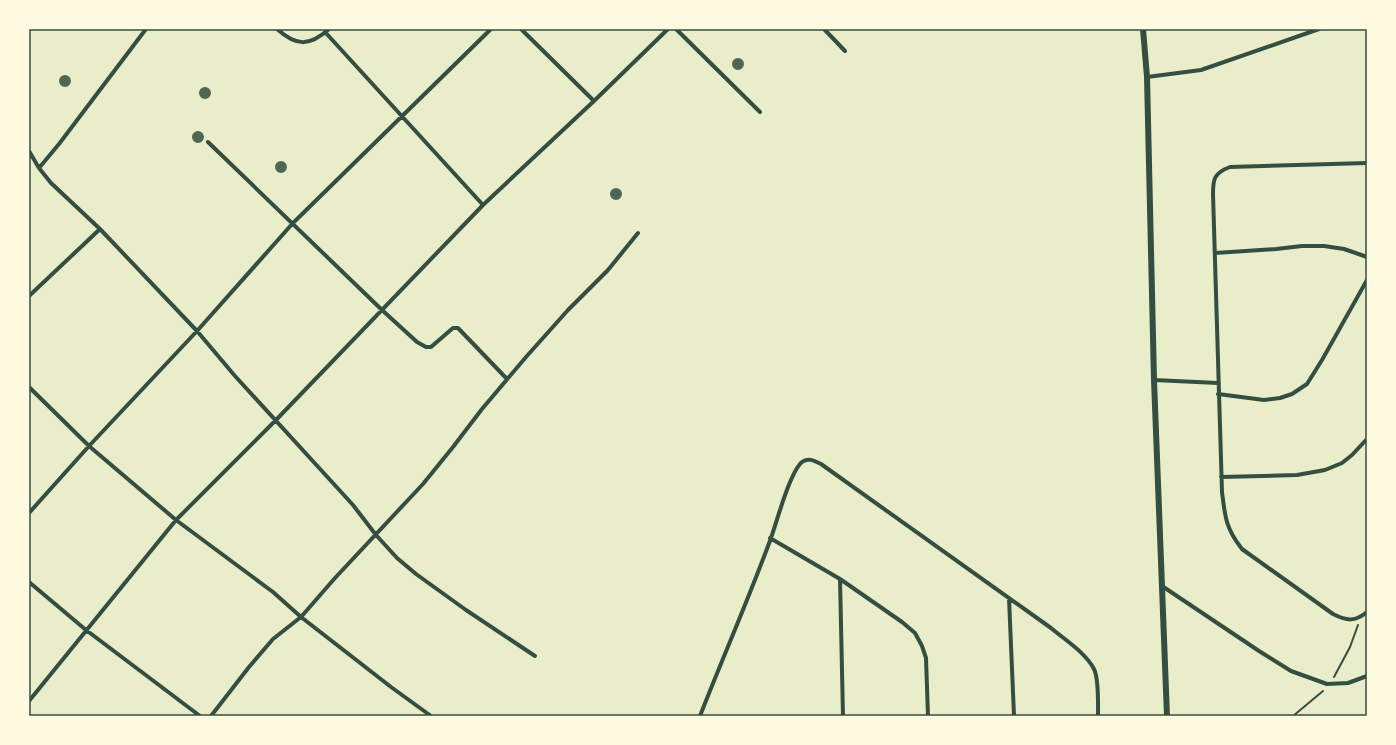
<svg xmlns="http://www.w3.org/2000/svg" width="1396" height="745" font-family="'Titillium Web',sans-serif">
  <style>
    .building { fill: #4f6655 }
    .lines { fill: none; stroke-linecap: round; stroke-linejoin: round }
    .path { stroke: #344e41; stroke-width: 2 }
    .minor { stroke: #344e41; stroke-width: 4 }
    .tertiary { stroke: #344e41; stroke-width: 6 }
    .neatline { fill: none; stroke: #344e41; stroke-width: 1.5 }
  </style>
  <rect width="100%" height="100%" fill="#e9edc9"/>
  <path class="building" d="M732 64a6 6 0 1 1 12 0a6 6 0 1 1-12 0Z
    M59 81a6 6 0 1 1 12 0a6 6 0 1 1-12 0Z
    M199 93a6 6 0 1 1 12 0a6 6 0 1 1-12 0Z
    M192 137a6 6 0 1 1 12 0a6 6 0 1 1-12 0Z
    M275 167a6 6 0 1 1 12 0a6 6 0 1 1-12 0Z
    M610 194a6 6 0 1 1 12 0a6 6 0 1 1-12 0Z"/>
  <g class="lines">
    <path class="path" d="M1334,677l16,-30 8,-22
      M1293,716l30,-25"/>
    <path class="minor" d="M277,29c19,17 32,18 52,0
      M521,29l73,72
      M676,29l84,83
      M824,29l21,22
      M325,32l158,173
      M1147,77l54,-7 118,-41
      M208,142l174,168 35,32 9,5h5l22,-19h5l49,51
      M29,151l10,17 12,15 49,46 97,102 38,45 118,129 23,30 21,23 19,16 50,36 69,46
      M1367,163l-137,4c-16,6 -17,12 -17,27l9,298c3,25 4,37 20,57l91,65c14,7 22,8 34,-2
      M39,168l20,-24 87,-115
      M1215,253l61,-4 26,-3h22l20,3 23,8
      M29,296l71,-67
      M1154,380l64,3
      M29,387l60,59 87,74 97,72 28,25 90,70 40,29
      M1218,394l46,6 16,-2 12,-4 15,-10 15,-24 45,-80
      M1221,477l76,-2 28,-5 17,-7 10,-8 15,-16
      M29,513l60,-67 108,-115 96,-108 198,-194
      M770,538l70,41 62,43 13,11 7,13 4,12 2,58
      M840,579l3,137
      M29,582l57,48 114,86
      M1162,586l97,65 32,20 36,13 21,-1 19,-7
      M1009,598l5,118
      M29,701l147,-181 100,-100 207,-215 111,-104 74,-72
      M211,716l38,-49 24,-28 28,-22 34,-39 88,-94 30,-37 29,-38 44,-52 42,-47 40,-40 30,-37
      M700,716c23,-59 49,-118 71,-178 6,-17 19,-66 31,-76 6,-5 13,-1 19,2l230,164c14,12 34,24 43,41 5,10 4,35 4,47"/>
    <path class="tertiary" d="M1143,29l4,48 7,303 13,336"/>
  </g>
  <rect width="1396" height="745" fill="none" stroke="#fefae0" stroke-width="60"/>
  <rect x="30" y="30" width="1336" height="685" class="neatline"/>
</svg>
